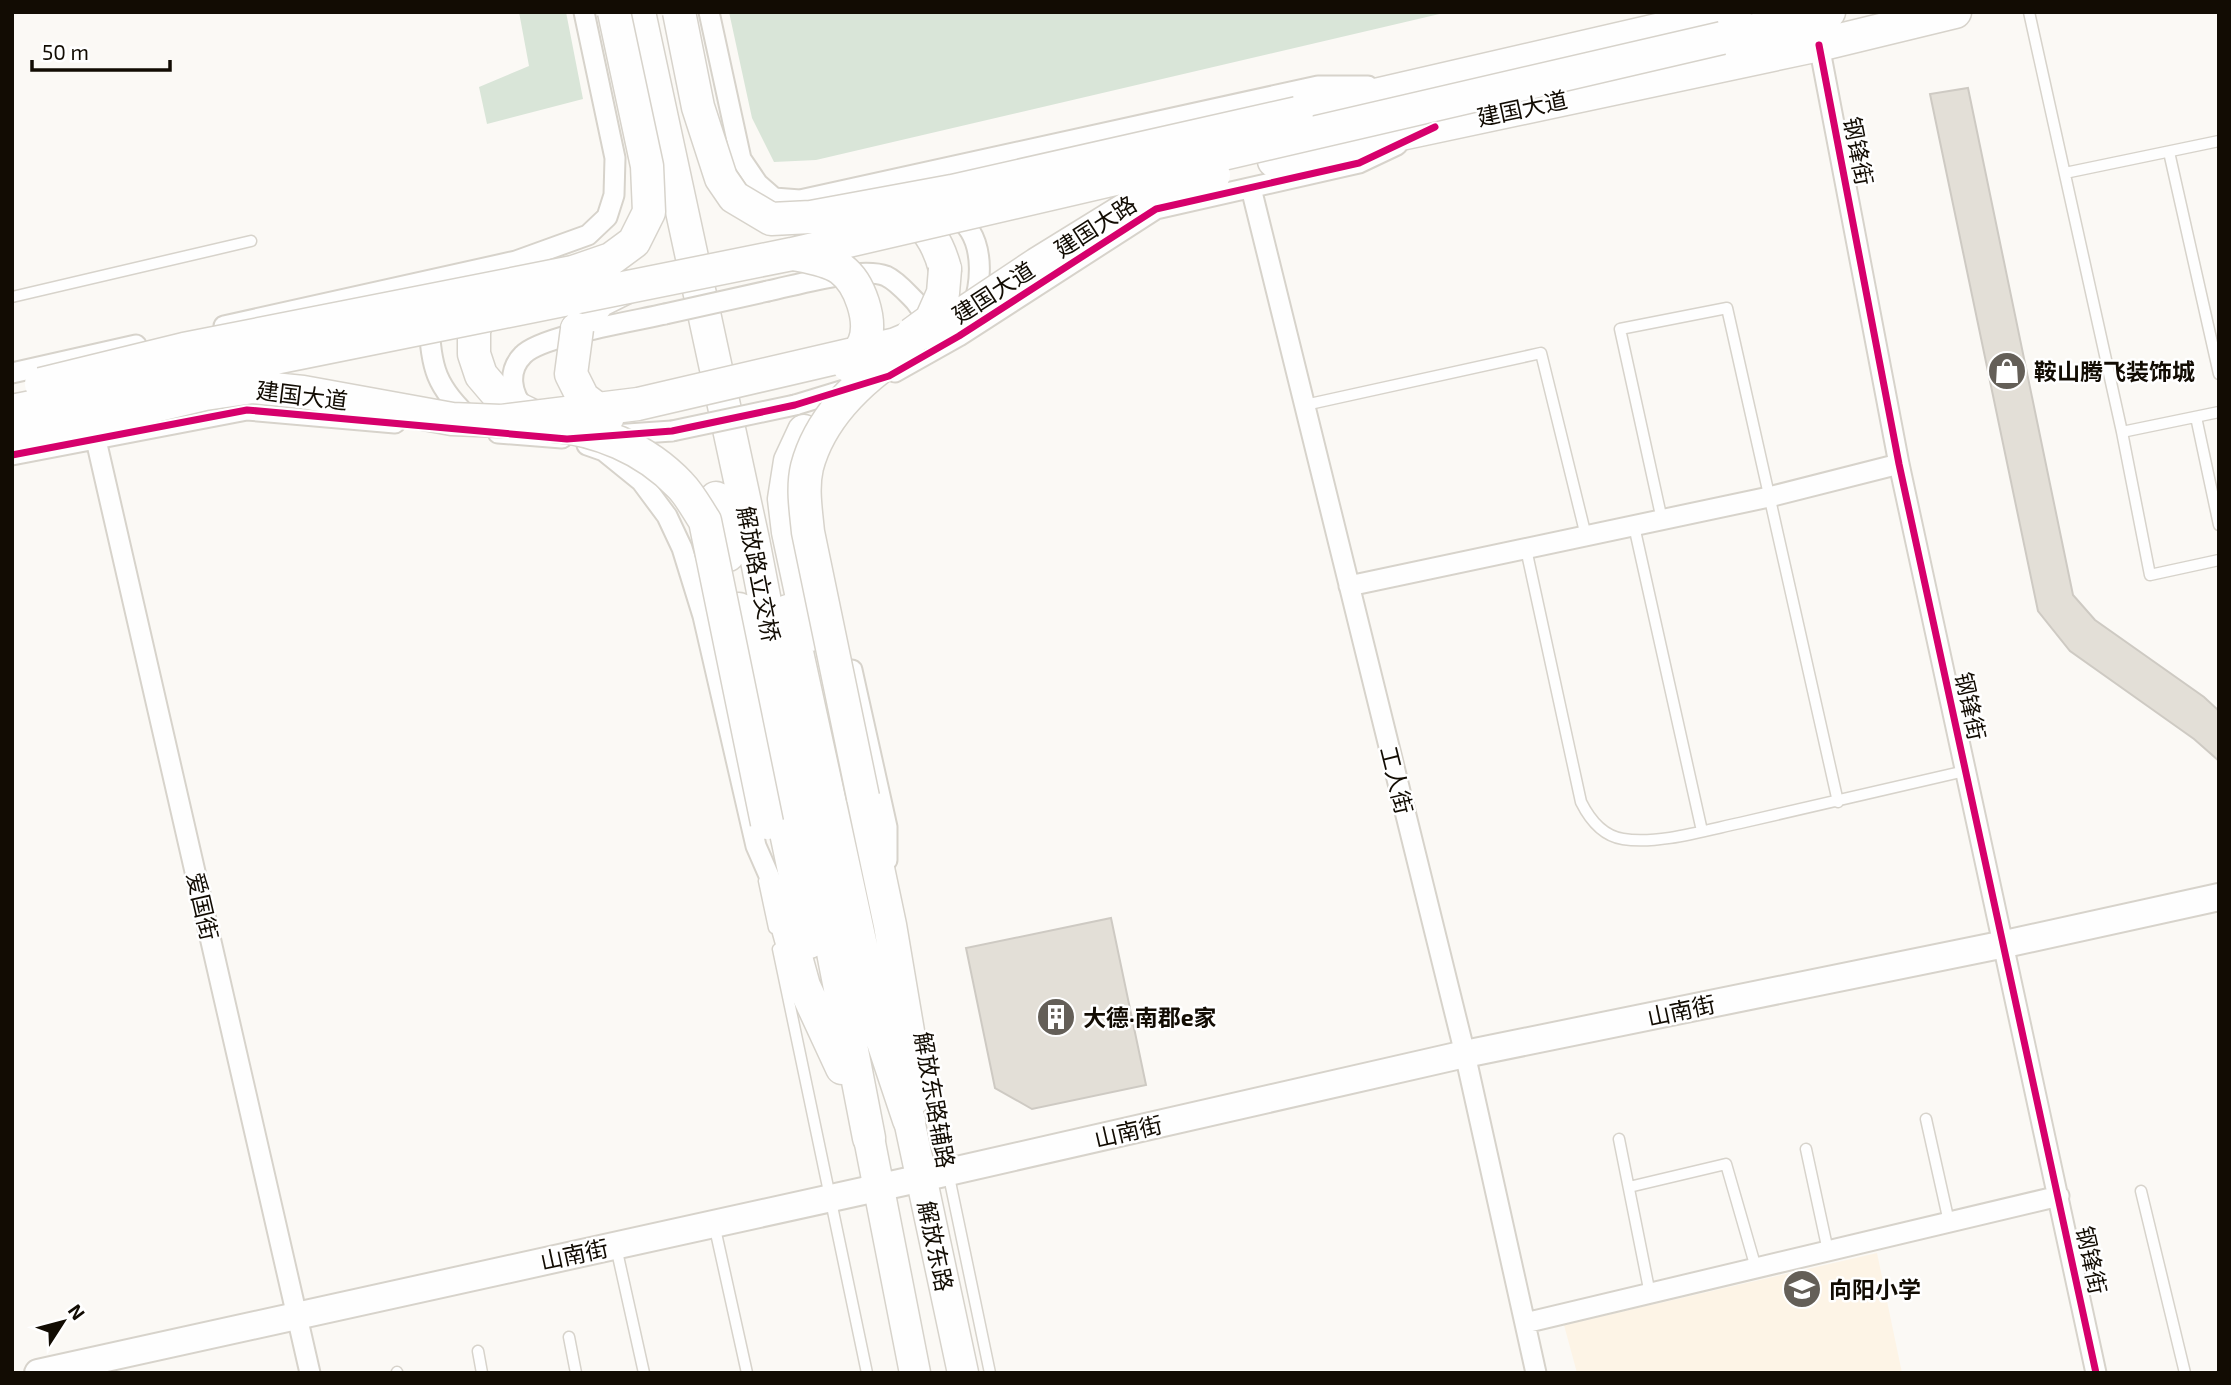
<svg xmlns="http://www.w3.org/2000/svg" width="2231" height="1385" font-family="'Exo 2','Noto Sans SC',sans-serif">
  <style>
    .built { fill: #fdf4e6 }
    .green { fill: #d9e5d8 }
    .building { fill: #e3dfd7; stroke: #cecac3; stroke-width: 2 }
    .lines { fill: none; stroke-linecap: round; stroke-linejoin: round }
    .service-casing { stroke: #d7d3cb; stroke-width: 13 }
    .minor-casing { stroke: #d7d3cb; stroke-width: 23 }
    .secondary-casing { stroke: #d7d3cb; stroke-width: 30 }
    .primary-casing { stroke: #d7d3cb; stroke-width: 33 }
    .trunk-casing { stroke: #d7d3cb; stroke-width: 35 }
    .service { stroke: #fefefe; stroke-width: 10 }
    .minor { stroke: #fefefe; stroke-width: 19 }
    .secondary { stroke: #fefefe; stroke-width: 26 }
    .primary { stroke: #fefefe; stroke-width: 30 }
    .trunk { stroke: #fefefe; stroke-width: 32 }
    .minor-bridge-casing { stroke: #d7d3cb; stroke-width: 23; stroke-linecap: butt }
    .trunk-bridge-casing { stroke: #d7d3cb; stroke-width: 35; stroke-linecap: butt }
    .minor-bridge { stroke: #fefefe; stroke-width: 19 }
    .trunk-bridge { stroke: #fefefe; stroke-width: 32 }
    .cycleway-casing { stroke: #fff; stroke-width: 11 }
    .cycleway { stroke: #d6006c; stroke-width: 7 }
    .labels { text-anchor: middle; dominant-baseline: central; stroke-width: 5; stroke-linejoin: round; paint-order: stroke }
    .street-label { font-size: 23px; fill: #120c03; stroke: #fff }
    .poi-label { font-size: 23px; font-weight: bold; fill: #120c03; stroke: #fff; text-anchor: start }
  </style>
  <rect width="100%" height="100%" fill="#fbf9f5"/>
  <path class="built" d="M1877,1253l25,120h-325l-13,-48z"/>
  <path class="green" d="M519,12h47l17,87 -96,25 -8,-37 50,-21z
    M729,12h719l-632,148 -42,2 -22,-44z"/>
  <path class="building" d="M1968,88l105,507 22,25 109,77 15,14v50l-25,-22 -124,-88 -32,-40 -108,-517z
    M1111,918l35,167 -114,24 -37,-21 -29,-140z"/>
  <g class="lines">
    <defs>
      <path id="service" d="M2029,12l93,420 28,143 69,-15
        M2169,152l50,222
        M2065,173l154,-32
        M12,297l239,-56
        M1305,405l236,-52 45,183
        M2196,417l23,108
        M2122,432l97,-20
        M1662,520l-42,-191 107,-21 111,494
        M1634,526l68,305
        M1526,549l55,253c9,18 22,34 42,37 34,6 84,-9 117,-16 75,-17 150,-34 225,-52
        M764,881l10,47
        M778,949l89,424
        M928,1061l20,111 42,201
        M1926,1119l23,103
        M1619,1139l31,155
        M1806,1149l22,102
        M1629,1187l97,-23 30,104
        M2141,1191l44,182
        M714,1224l33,149
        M616,1247l28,126
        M569,1337l7,36
        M478,1351l4,22
        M397,1372v1"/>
      <path id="minor" d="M709,12l32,147 17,25 16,14 26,2 518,-114h50
        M1819,45l80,419 197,909
        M1251,188l214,866 71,319
        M951,210c6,6 14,13 19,21 13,21 11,53 3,75
        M768,291c29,-6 92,-25 118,-15 11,5 21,17 29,25 6,7 13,20 11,29
        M429,319c1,48 7,69 44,102
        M224,326l292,-65 72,-26 19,-18 7,-22 1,-37 -31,-146
        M895,372l64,-36 197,-127 203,-46 38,-18
        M12,373l124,-28
        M795,405l59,-18
        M525,409c-14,-15 -18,-38 -2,-54 18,-19 112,-34 142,-41
        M498,433l64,5
        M613,435l59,-4
        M96,440l214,933
        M587,445l17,6 37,30 26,35 15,32 21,68 53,230 28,64
        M12,455l235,-45 148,13
        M1349,586l420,-89 130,-33
        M852,670l35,157v33
        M1525,1323l534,-127"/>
      <path id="secondary" d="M38,1373l884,-195 543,-124 540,-110 214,-47"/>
      <path id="primary" d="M909,1120l54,253
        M869,1138l46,235"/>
      <path id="trunk" d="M639,12l114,528 116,598
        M1722,38l107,-26
        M1297,113l438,-101
        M1274,161l545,-116 136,-33
        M902,212c24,8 37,34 43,57
        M491,297l-17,32v25l7,21 23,27 31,15
        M577,329l22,-28 28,-14
        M804,431l-14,30 -6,38 4,33 22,103
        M716,498l12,57
        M739,609l70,333
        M788,611l92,422 29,87
        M863,797l27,128 24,142v31
        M786,921l18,65 38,82"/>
    </defs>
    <use href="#service" class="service-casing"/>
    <use href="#minor" class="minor-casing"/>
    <use href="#secondary" class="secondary-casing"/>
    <use href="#primary" class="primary-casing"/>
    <use href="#trunk" class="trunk-casing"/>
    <use href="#service" class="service"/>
    <use href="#minor" class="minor"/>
    <use href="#secondary" class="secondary"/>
    <use href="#primary" class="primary"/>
    <use href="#trunk" class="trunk"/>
    <defs>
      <path id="minor-bridge" d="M665,314l103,-23
        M672,431l123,-26"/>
      <path id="trunk-bridge" d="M679,12l19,95 23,71 13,19 37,22 40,-2 141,-26 345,-78
        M794,254c15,3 35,6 47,15 19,14 32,52 23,74 -4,8 -10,16 -15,23
        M577,329l-6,45 12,24 25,19
        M912,334l19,-14 12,-27 2,-24
        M41,384l143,-35 389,-77 38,-13 23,-17 15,-30 -2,-46 -33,-154
        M12,411l780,-157 930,-216
        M548,425c49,4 97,23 132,60 10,10 17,24 25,36l62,302
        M12,440l193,-46 48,-7 50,5 149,27 49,2 137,-17 258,-60 57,-24 84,-56 94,-58 59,-25 24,-6
        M863,797l-55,-265c-2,-21 -6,-44 -1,-65 14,-53 57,-91 101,-119"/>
    </defs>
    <use href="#minor-bridge" class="minor-bridge-casing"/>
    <use href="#trunk-bridge" class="trunk-bridge-casing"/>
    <use href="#minor-bridge" class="minor-bridge"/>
    <use href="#trunk-bridge" class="trunk-bridge"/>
    <defs>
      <path id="cycleway" d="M1819,45l80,419 197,909
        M12,455l235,-45 320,29 105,-8 123,-26 94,-29 70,-40 197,-127 203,-46 76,-36"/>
    </defs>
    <use href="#cycleway" class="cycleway-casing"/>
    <use href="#cycleway" class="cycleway"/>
  </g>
  <defs>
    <symbol id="shop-disc" viewBox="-11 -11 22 22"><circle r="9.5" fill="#645f58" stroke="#fff"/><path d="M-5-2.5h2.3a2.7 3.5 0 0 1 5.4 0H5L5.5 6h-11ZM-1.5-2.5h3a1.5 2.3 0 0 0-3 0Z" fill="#fff"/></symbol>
    <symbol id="building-disc" viewBox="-11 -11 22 22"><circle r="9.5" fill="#645f58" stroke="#fff"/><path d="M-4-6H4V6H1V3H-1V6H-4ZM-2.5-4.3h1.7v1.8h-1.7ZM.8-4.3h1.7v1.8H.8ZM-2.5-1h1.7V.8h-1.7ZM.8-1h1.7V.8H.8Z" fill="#fff"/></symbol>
    <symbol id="school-disc" viewBox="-11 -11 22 22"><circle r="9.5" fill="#645f58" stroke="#fff"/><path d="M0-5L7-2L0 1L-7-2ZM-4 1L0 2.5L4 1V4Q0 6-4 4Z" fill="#fff"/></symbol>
  </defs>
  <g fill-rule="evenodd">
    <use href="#shop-disc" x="1985" y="349" width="44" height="44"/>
    <use href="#building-disc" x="1034" y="995" width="44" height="44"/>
    <use href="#school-disc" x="1780" y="1267" width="44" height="44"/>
  </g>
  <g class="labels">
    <g class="street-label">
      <text transform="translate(1522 108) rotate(-12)">建国大道</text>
      <text transform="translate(1859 151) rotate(79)">钢锋街</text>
      <text transform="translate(1095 226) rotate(-33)">建国大路</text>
      <text transform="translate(993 292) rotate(-33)">建国大道</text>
      <text transform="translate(302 395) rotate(7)">建国大道</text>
      <text transform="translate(759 574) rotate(79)">解放路立交桥</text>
      <text transform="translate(1971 706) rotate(78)">钢锋街</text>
      <text transform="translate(1397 780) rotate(76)">工人街</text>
      <text transform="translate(203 906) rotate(77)">爱国街</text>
      <text transform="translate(1681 1010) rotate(-12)">山南街</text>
      <text transform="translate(935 1100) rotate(80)">解放东路辅路</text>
      <text transform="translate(1128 1131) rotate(-13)">山南街</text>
      <text transform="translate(936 1246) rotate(78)">解放东路</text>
      <text transform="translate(574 1254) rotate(-12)">山南街</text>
      <text transform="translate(2092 1260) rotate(78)">钢锋街</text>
    </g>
    <g class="poi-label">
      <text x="2034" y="371">鞍山腾飞装饰城</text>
      <text x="1083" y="1017">大德·南郡e家</text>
      <text x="1829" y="1289">向阳小学</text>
    </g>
  </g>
  <rect width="2231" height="1385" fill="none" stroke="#120c03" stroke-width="28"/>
  <g transform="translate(63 1322) rotate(54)" stroke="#ffffff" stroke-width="5" paint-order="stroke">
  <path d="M0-5L12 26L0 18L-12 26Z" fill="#120c03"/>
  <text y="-10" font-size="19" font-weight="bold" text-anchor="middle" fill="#120c03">N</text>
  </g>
  <path d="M32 60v10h138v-10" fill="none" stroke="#120c03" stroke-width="3.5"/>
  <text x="42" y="60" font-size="21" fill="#120c03" stroke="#ffffff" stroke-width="5" paint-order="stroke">50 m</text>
</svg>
